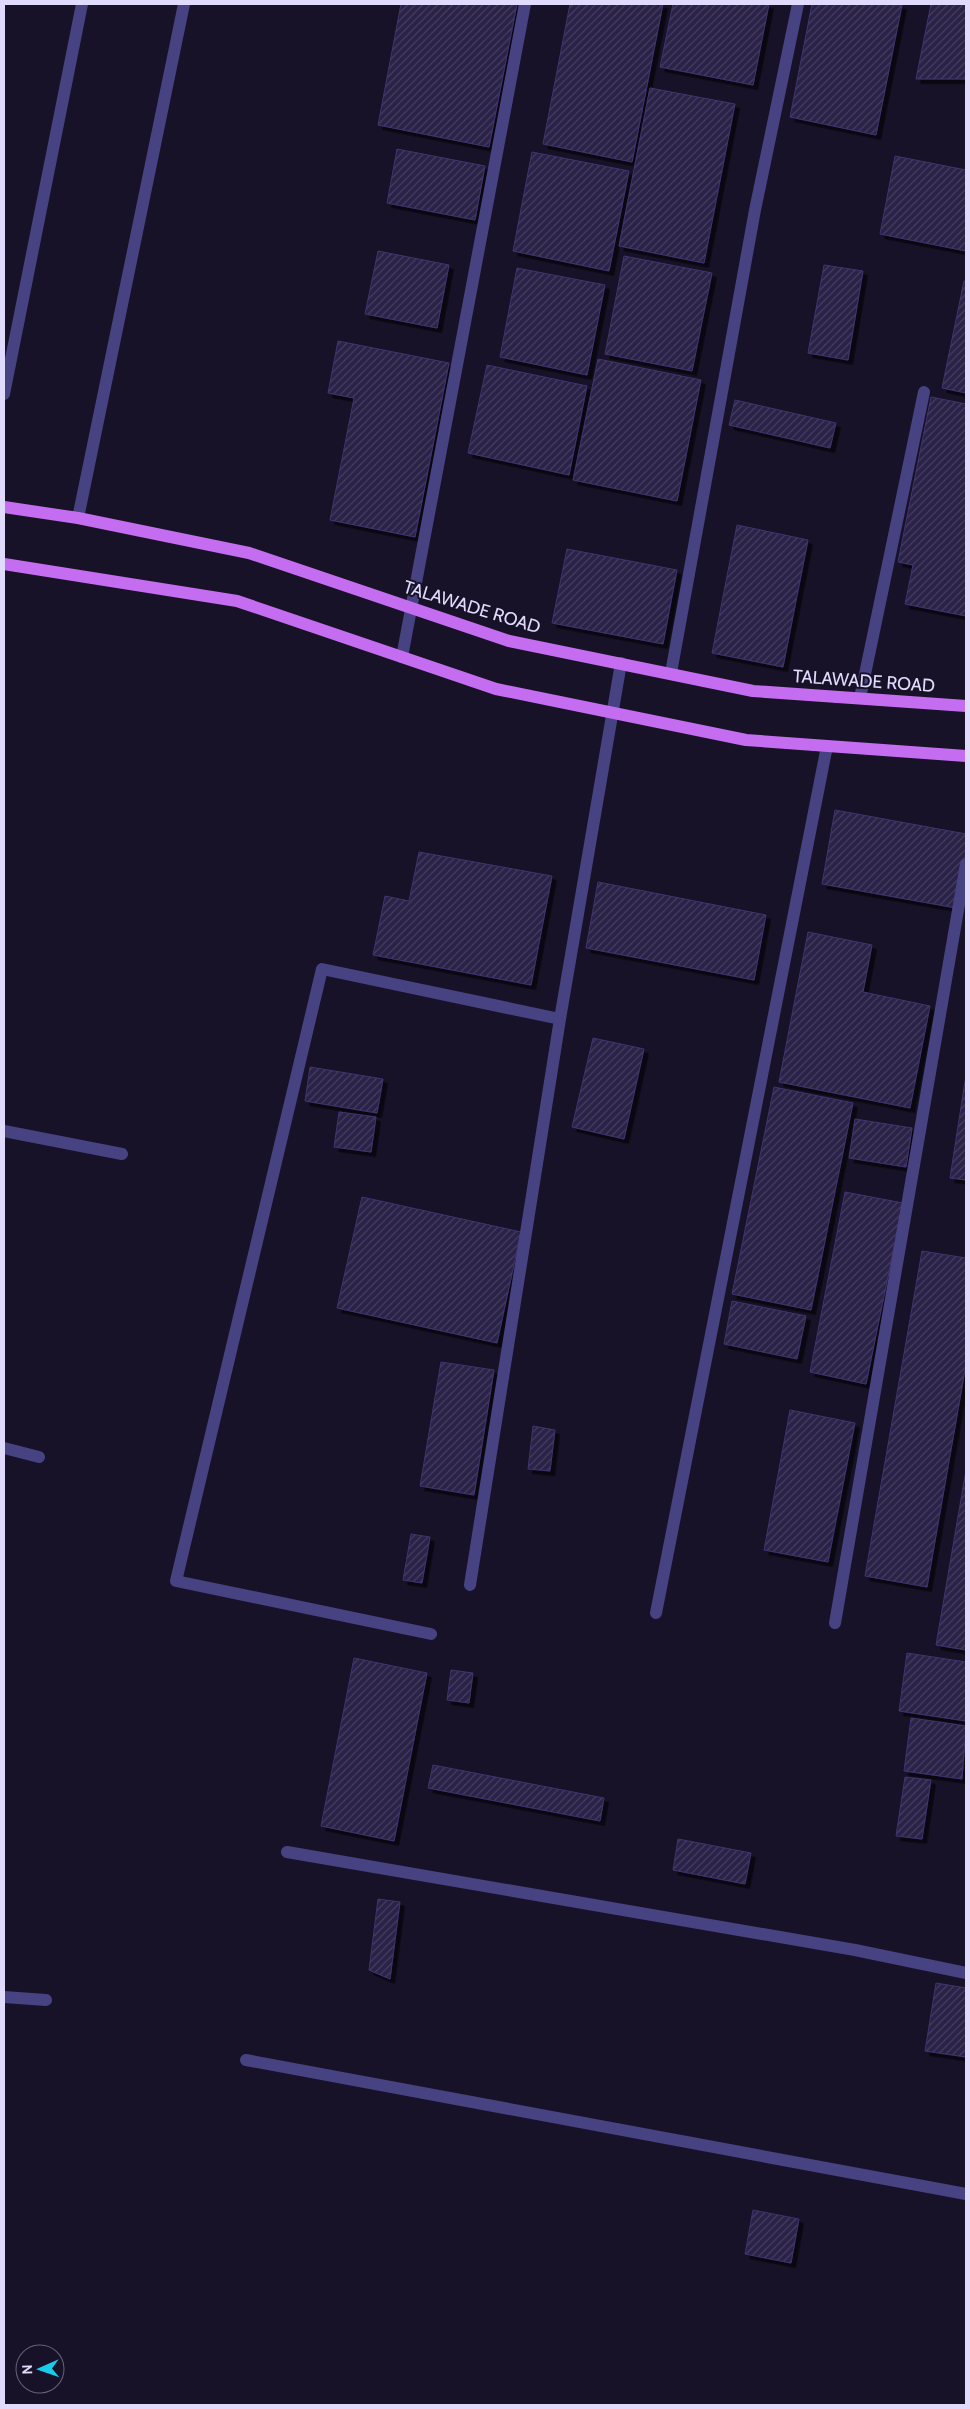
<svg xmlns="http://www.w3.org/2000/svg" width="970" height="2409" font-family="Cabin,sans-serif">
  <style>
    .building { fill: url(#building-hatch); stroke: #423470; filter: url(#shadow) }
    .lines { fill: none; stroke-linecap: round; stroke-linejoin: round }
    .lane { stroke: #474281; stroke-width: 12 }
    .street { stroke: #474281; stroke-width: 12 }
    .primary { stroke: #c56df1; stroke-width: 12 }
    .labels { text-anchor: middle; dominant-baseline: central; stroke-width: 4; stroke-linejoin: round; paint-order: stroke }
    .street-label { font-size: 18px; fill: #e0dbfc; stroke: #171227 }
  </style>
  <defs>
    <pattern id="building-hatch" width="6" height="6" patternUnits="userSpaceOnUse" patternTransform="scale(1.25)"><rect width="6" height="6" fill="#292046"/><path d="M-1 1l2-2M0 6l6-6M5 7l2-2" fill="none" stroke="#484062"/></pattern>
    <filter id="shadow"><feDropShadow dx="4.5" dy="4.5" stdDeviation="0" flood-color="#0009"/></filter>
  </defs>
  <rect width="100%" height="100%" fill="#171227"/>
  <path class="building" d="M401,4h116l-28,143 -111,-22z
    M570,4h93l-31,158 -89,-18z
    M673,4h96l-16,81 -93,-18z
    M812,4l90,1 -26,130 -86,-18z
    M931,4h35v75h-50z
    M650,88l85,16 -31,159 -85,-17z
    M397,149l88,17 -10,54 -88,-17z
    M532,152l97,19 -20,100 -96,-20z
    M895,156l71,14v81l-86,-17z
    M378,251l71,14 -12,63 -72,-14z
    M624,256l88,17 -20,98 -87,-17z
    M824,265l39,6 -15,89 -40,-7z
    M517,268l88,17 -18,90 -87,-18z
    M964,281h2v112l-24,-5z
    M338,341l111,22 -34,174 -85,-17 24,-122 -26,-5z
    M598,359l103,21 -24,121 -104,-21z
    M487,365l100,21 -18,89 -101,-22z
    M931,397l35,7v212l-61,-12 8,-39 -15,-3z
    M735,400l101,23 -6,25 -101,-23z
    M737,525l71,15 -25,127 -71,-14z
    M567,549l110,21 -14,74 -111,-21z
    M835,810l131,24v17l-10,57 -134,-24z
    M419,852l133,24 -21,109 -158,-30 12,-59 24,5z
    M598,882l168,33 -12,65 -168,-32z
    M808,932l64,13 -9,47 67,14 -20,102 -131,-26z
    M593,1038l51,11 -20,90 -52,-12z
    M310,1067l73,12 -6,34 -72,-12z
    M966,1075v105l-16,-2z
    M774,1087l79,16 -42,207 -79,-16z
    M339,1112l37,5 -5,35 -37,-5z
    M855,1119l57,9 -6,39 -57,-9z
    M845,1192l58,11 -37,181 -56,-12z
    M362,1197l159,35 -24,111 -160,-35z
    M922,1251l44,7v106l-39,223 -62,-11z
    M732,1301l74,15 -9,43 -73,-15z
    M441,1362l53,8 -20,125 -54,-9z
    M790,1410l65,13 -27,139 -64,-12z
    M533,1426l22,4 -5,41 -22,-2z
    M966,1470v180l-30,-5z
    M411,1534l19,3 -8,46 -19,-3z
    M907,1653l59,9v59l-67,-10z
    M354,1658l73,15 -33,168 -73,-15z
    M451,1670l22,3 -4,30 -22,-3z
    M911,1718l55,8 -4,53 -58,-8z
    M433,1765l171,33 -4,23 -172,-33z
    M905,1777l26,3 -9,59 -26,-3z
    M678,1839l73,14 -6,31 -72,-14z
    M378,1899l22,3 -10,77 -21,-9z
    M936,1983l30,5v69l-41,-6z
    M753,2210l46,9 -8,44 -46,-9z"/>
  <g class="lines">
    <path class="lane" d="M4,394l78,-390
      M78,518l106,-514
      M402,657l123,-653
      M671,673l84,-463 43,-206
      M860,698l64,-306
      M4,1131l118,23
      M4,1448l35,9
      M656,1613l171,-867
      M835,1623l131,-759
      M4,1997l42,3"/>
    <path class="street" d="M470,1585l90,-566
      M431,1634l-255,-53 146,-612 238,50 61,-356
      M287,1852l568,98 111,23
      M246,2060l720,134"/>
    <path class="primary" d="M4,507l74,11 171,35 260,88 244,50 213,15
      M4,564l233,37 259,88 250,51 220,16"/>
  </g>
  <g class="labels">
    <g class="street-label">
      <text transform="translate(472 607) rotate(17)">TALAWADE ROAD</text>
      <text transform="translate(864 681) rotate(4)">TALAWADE ROAD</text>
    </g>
  </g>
  <rect width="970" height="2409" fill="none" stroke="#e0dbfc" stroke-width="10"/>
  <g transform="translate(40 2369) rotate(268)"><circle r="24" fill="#171227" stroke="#67627c"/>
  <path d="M0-4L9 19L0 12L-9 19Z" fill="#19cdea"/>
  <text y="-8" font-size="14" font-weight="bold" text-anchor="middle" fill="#e0dbfc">N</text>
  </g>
</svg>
